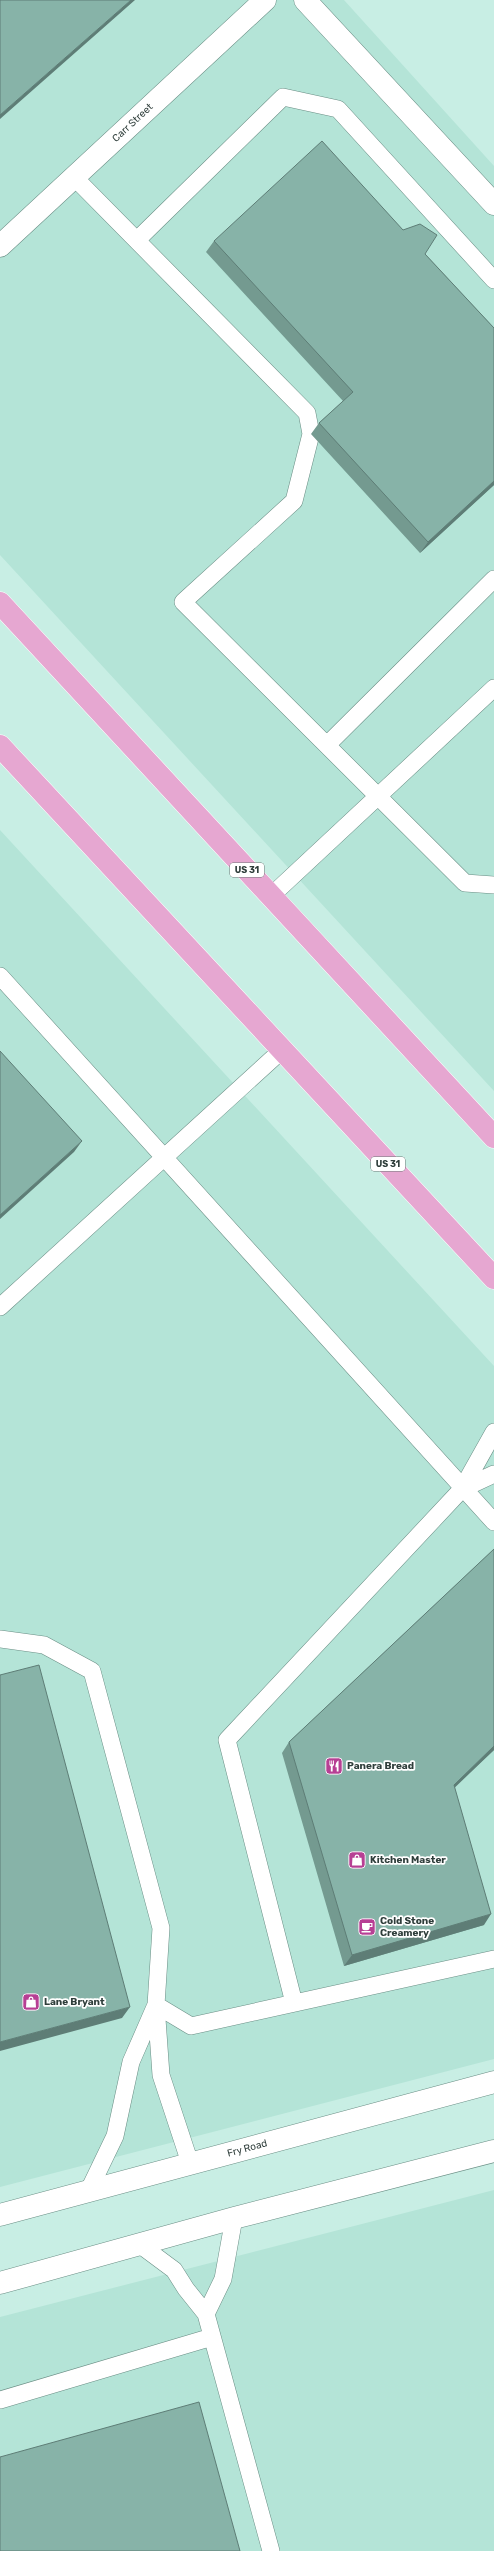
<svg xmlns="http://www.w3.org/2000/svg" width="494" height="2551" font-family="Rubik,sans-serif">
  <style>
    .built { fill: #b4e4d7 }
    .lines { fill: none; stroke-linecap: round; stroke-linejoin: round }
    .service-casing { stroke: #6a8e85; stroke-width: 18 }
    .minor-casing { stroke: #6a8e85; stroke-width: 23 }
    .tertiary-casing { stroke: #6a8e85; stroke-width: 23 }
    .primary-casing { stroke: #fff; stroke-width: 23 }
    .service { stroke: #fff; stroke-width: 17 }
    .minor { stroke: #fff; stroke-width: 22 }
    .tertiary { stroke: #fff; stroke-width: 22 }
    .primary { stroke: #e6a7d1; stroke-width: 22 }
    .wall { fill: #749a90 }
    .shaded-wall { fill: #5e7d76 }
    .building { fill: #87b3a8; stroke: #5e7d76 }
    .labels { text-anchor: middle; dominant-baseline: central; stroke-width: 3.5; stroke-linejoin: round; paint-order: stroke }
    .shield { fill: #fff; stroke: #6d7876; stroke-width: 1 }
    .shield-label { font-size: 9px; font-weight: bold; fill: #2f3e3b }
    .street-label { font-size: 10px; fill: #2f3e3b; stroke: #fff }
    .poi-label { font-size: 10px; font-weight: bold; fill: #2f3e3b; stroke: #fff; text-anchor: start }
  </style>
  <rect width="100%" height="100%" fill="#c8eee4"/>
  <path class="built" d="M0,0h344l150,166v925l-494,-536z
    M0,830l494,536v693l-494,128z
    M494,2190v361h-494v-234z"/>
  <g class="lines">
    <defs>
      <path id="service" d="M74,177l233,236 4,21 -17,67 -111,101 282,281 29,2
        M137,240l146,-143 55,12 156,171
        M327,745l167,-166
        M271,896l223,-208
        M0,976l494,546
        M0,1307l282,-257
        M462,1489l32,-15
        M0,1639l44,6 48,26 69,257 -5,77 5,70 29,88
        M294,2003l-67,-263 235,-251 32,-57
        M156,2005l35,21 303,-67
        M88,2192l27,-56 16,-74 24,-55
        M139,2244l35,26 12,19 20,25 65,237
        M206,2314l17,-35 11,-61
        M0,2400l212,-63"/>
      <g id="minor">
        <path d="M305,0l189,204"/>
        <path id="s1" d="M0,246l265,-246"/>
      </g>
      <g id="tertiary">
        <path id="s2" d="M0,2215l494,-133"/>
        <path d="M0,2283l234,-65 260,-67"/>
      </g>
      <path id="primary" d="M0,603l494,534
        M0,746l494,532"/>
    </defs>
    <use href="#service" class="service-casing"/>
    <use href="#minor" class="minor-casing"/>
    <use href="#tertiary" class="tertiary-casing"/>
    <use href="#primary" class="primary-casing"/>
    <use href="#service" class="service"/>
    <use href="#minor" class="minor"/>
    <use href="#tertiary" class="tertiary"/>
    <use href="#primary" class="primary"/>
  </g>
  <path class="wall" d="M214,241l211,13 69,74v157l-74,68 -109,-119 8,-11 24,-22 -137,-149z
    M494,1549v201l-40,37 30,138 -140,41 -62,-213 7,-11z"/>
  <path class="shaded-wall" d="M131,0h4l-135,119v-4z
    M494,481v4l-74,68 8,-11z
    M82,1141l-8,11 -74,67v-4z
    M494,1746v4l-48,46 8,-11z
    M491,1914l-7,11 -140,41 8,-11z
    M130,2007l-8,11 -122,33v-9z"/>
  <path class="building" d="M0,0h131l-131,115z
    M322,141l81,89 17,-6 17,11 -12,19 69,74v153l-66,61 -109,-119 34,-31 -139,-151z
    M0,1051l82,90 -82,74z
    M494,1549v197l-40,39 37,129 -139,41 -63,-213z
    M39,1665l91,342 -130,35v-367z
    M199,2402l41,149h-240v-94z"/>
  <defs>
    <symbol id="restaurant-square" viewBox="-11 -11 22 22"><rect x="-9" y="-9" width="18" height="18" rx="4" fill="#b73f94" stroke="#fff"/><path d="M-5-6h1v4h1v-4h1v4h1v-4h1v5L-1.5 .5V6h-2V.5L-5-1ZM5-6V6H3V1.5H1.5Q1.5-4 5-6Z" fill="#fff"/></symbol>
    <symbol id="shop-square" viewBox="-11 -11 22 22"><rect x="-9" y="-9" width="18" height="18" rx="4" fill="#b73f94" stroke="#fff"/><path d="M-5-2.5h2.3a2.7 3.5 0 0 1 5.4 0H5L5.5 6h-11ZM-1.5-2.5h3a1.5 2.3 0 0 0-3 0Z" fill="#fff"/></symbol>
    <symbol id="cafe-square" viewBox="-11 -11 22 22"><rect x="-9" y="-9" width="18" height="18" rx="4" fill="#b73f94" stroke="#fff"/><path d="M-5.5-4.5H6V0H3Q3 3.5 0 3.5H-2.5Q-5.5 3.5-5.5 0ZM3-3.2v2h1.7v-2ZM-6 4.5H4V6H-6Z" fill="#fff"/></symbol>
  </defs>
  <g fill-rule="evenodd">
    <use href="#restaurant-square" x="324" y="1756" width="20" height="20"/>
    <use href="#shop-square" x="347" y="1850" width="20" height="20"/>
    <use href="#cafe-square" x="357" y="1917" width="20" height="20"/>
    <use href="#shop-square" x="21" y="1992" width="20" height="20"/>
  </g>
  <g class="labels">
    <g class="shield">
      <rect x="230" y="863" width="34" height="14" rx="3"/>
      <rect x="371" y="1157" width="34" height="14" rx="3"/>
    </g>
    <g class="shield-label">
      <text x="247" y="870">US 31</text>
      <text x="388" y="1164">US 31</text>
    </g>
    <g class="street-label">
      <text stroke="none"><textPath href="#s1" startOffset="181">Carr Street</textPath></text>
      <text stroke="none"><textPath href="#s2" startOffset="256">Fry Road</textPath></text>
    </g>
    <g class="poi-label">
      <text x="347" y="1766">Panera Bread</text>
      <text x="370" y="1860">Kitchen Master</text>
      <text x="380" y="1921">Cold Stone<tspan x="380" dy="12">Creamery</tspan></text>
      <text x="44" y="2002">Lane Bryant</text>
    </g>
  </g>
</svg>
